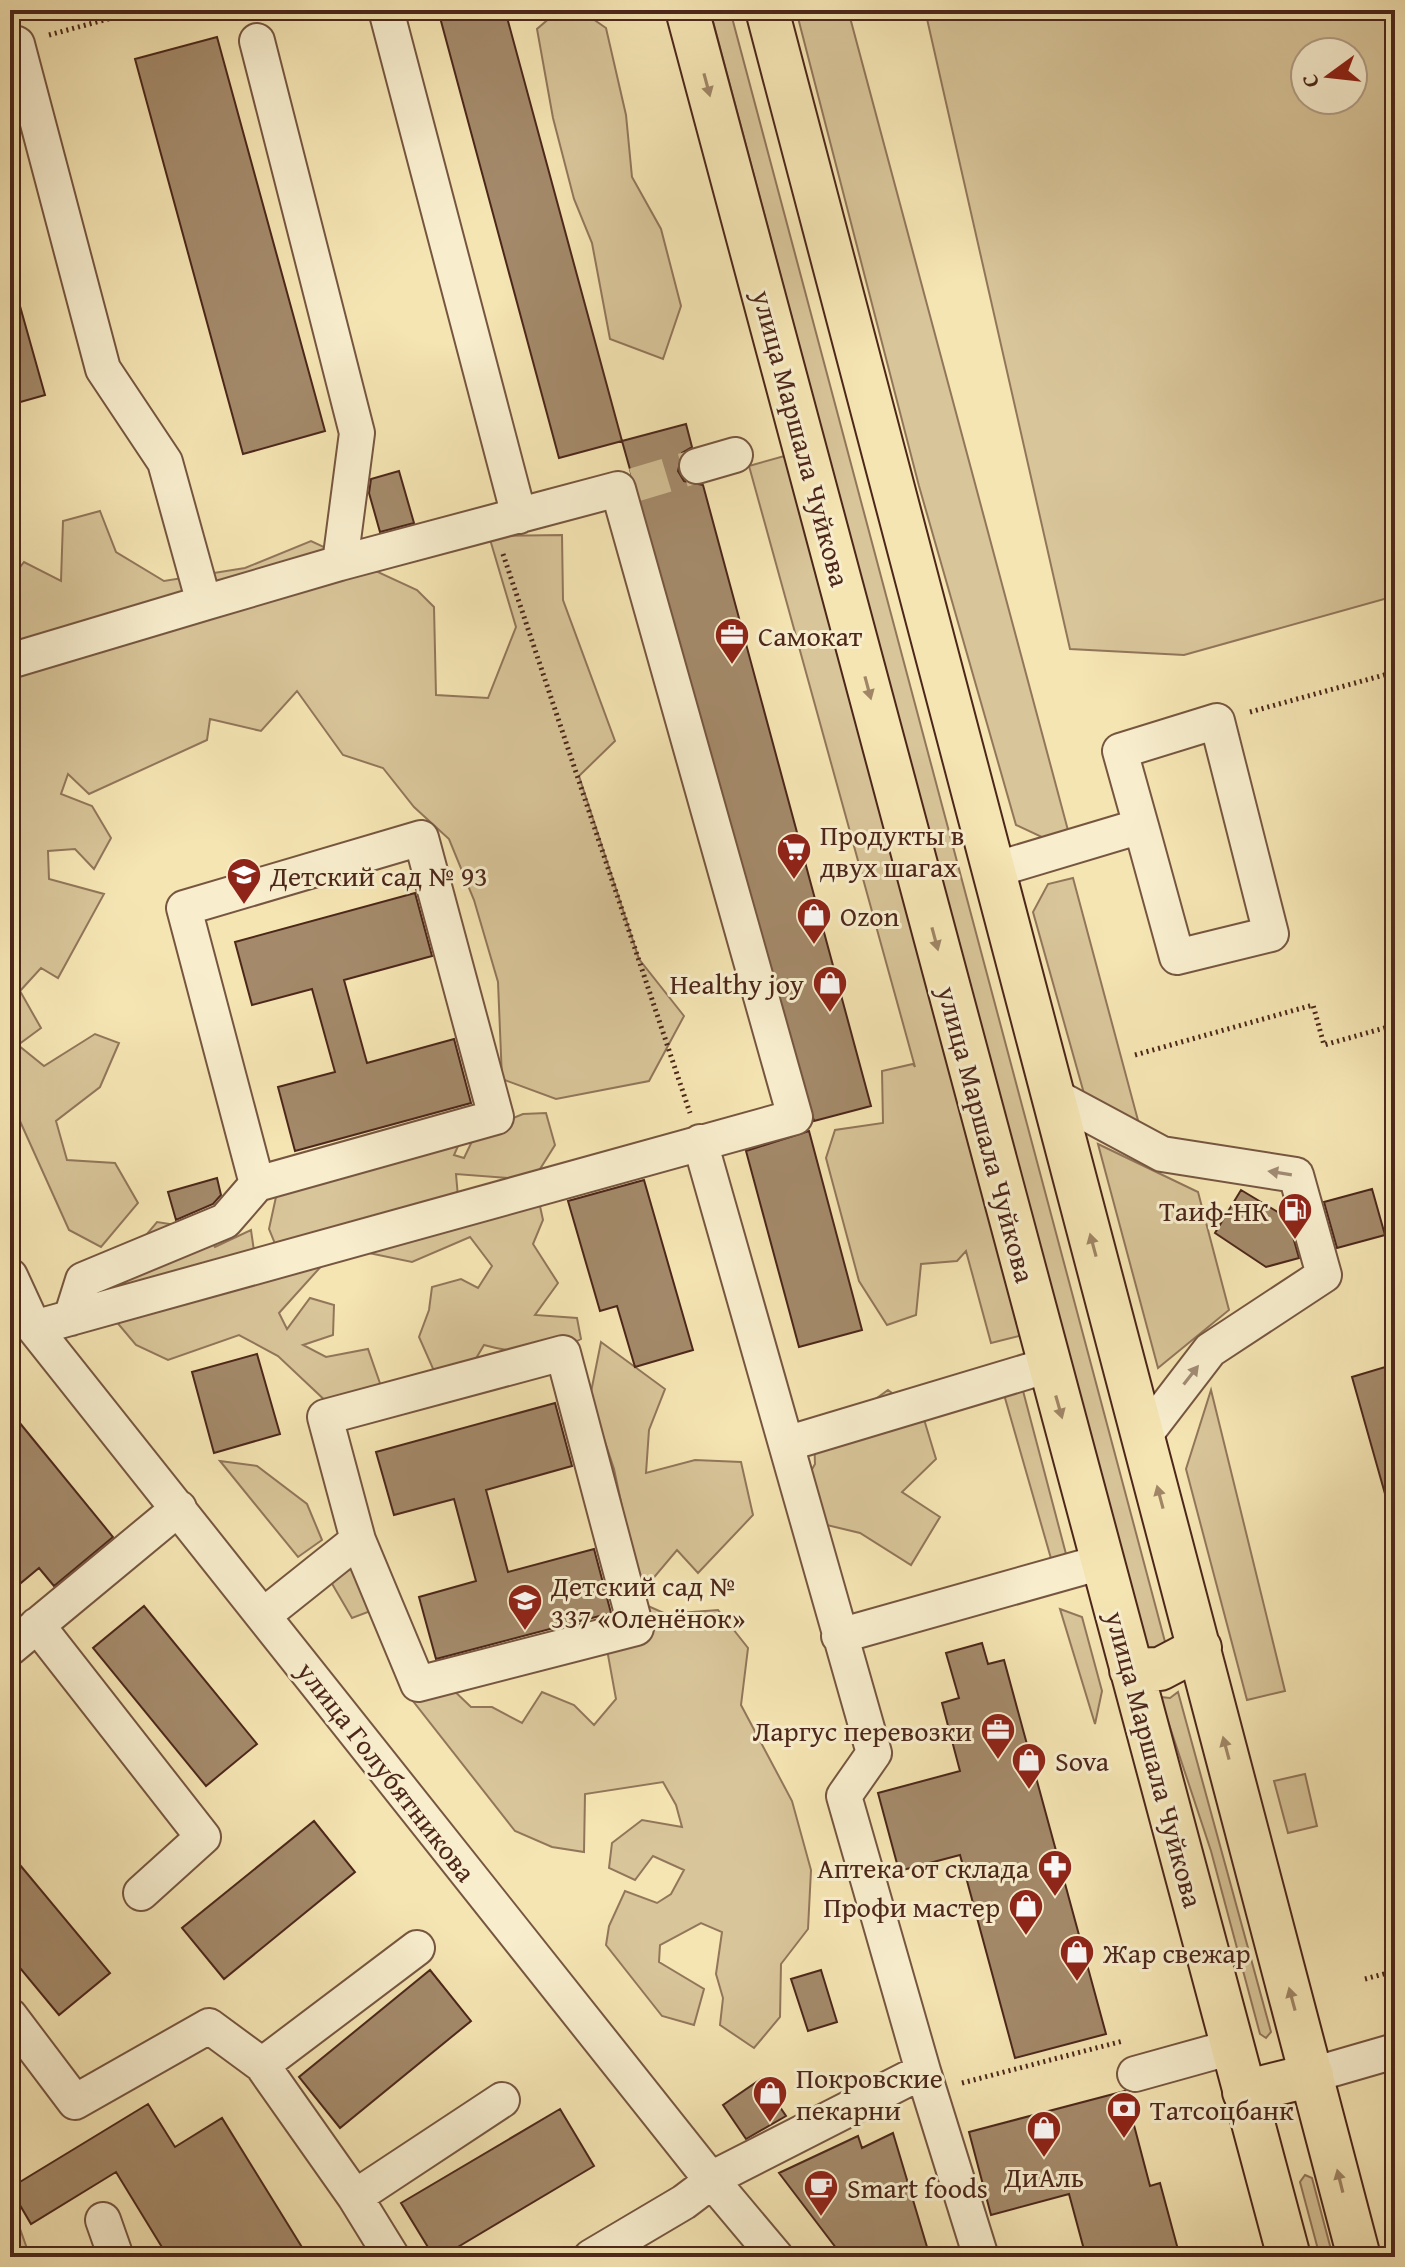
<svg xmlns="http://www.w3.org/2000/svg" width="1405" height="2267" font-family="'Gentium Book Plus',serif">
  <style>
    .green { fill: #d8c599; stroke: #92765a; stroke-width: 2; fill-rule: evenodd }
    .building { fill: #a48a6a; stroke: #4c271a; stroke-width: 2 }
    .lines { fill: none; stroke-linecap: round; stroke-linejoin: round }
    .minor-tunnel { stroke: #d3bf94; stroke-width: 34; stroke-dasharray: 34 17; stroke-linecap: butt }
    .minor-casing { stroke: #765640; stroke-width: 38 }
    .major-casing { stroke: #4c271a; stroke-width: 46 }
    .path { stroke: #4c271a; stroke-width: 5; stroke-dasharray: 2 4; stroke-linecap: butt }
    .minor { stroke: #f8eece; stroke-width: 34 }
    .major { stroke: #f5e5b3; stroke-width: 42 }
    .oneway { fill: #a08666 }
    .oneway2 { fill: #a28a74 }
    .labels { text-anchor: middle; dominant-baseline: central; stroke-width: 6; stroke-linejoin: round; paint-order: stroke }
    .street-label { font-size: 28px; fill: #4c271a; stroke: #f8eece }
    .poi-label { font-size: 28px; fill: #4c271a; stroke: #f8eece; text-anchor: start }
  </style>
  <rect width="100%" height="100%" fill="#f5e5b3"/>
  <filter id="stains"><feTurbulence type="fractalNoise" baseFrequency=".0025" numOctaves="4"/><feColorMatrix values="0 0 0 0 .2 0 0 0 0 .09 0 0 0 0 .02 0 0 0 .5 -.17"/></filter>
  <radialGradient id="worn" r=".72"><stop offset=".6" stop-color="#630" stop-opacity="0"/><stop offset="1" stop-color="#630" stop-opacity=".3"/></radialGradient>
  <path class="green" d="M559,10h21l26,18 20,87 6,62 29,52 20,77 -18,53 -53,-20 -18,-96 -18,-44 -21,-81 -16,-89z
    M710,10h20l438,1643 -20,6z
    M796,10h52l221,824 -23,5 -30,-14 -97,-339z
    M925,10h470v586l-211,59 -114,-6zM1305,52h48v48h-48z
    M788,455l235,880 -32,8 -25,-92 -9,10 -36,3 -5,51 -29,10 -28,-44 -33,-123 9,-28 48,-7 -1,-52 31,-7 2,3 -166,-601z
    M100,511l16,41 48,29 81,-13 66,-27 106,49 17,17 2,88 52,3 28,-71 -27,-91 73,-1 1,65 52,141 -36,35 60,183 45,57 -35,65 -93,18 -54,-20 -4,-97 -24,-82 -25,-61 -35,-32 -31,-39 -40,-13 -46,-64 -36,40 -51,-12 -3,21 -118,54 -21,-20 -7,20 31,12 19,32 -17,31 -19,-20 -27,2 1,28 55,15 -46,84 -17,-10 -21,23 21,37 -23,17 26,21 51,-32 24,9 -19,44 -44,34 11,39 48,3 23,40 -37,44 -32,-17 -59,-131v-519l14,-18 37,19 2,-60z
    M1073,878l66,246 -54,-27 -52,-185 15,-28z
    M546,1113l9,32 -20,32 -27,1 -52,-4 2,23h80l5,23 -10,24 25,39 -23,32 42,3 4,21c-28,17 -66,15 -97,6l-12,20 -38,6 -15,-34 10,-27 3,-23 29,-8 17,9 14,-22 -22,-29 -58,25 -48,-10 -39,10 -46,51 8,16 23,-31 24,7 -1,30 -30,10 23,12 42,-8 14,40 -52,16 -52,-49 -39,-21 -71,25 -32,-15 -37,-44 10,-22 48,-57 19,3 23,-6 16,28 36,-17 4,28 23,-7 -9,-22 10,-46 180,-39 -5,11 10,3 12,-25 47,-19z
    M1098,1144l100,48 31,118 -71,58z
    M601,1342l64,47 -16,41 -3,43 49,-13 46,2 12,53 -55,58 -21,-23 -27,32 -11,20 27,12 52,-4 30,38 -7,57 51,96 19,69 -3,59 -27,35 -1,53 -26,31 -34,-23 3,-27 -7,-24 6,-42 -21,-9 -41,22 -1,17 45,27 -10,36 -32,-9 -56,-71 3,-19 16,-35 32,12 14,-9 13,-24 -31,-14 -18,24 -26,-12 3,-25 30,-23 40,7 -6,-22 -13,-23 -78,12 -1,58 -32,-5 -37,-16 -113,-144 22,-25 47,45h21l30,16 20,-31 32,13 20,20 22,-26 -10,-55 39,-11 -13,-52 -1,-32 -17,-80 -24,-72z
    M1022,1387l44,167 -14,8 -49,-171z
    M888,1390l35,26 13,43 -34,33 38,25 -29,48 -51,-32 -54,-13 -8,-26 17,-30 -1,-31 34,-14z
    M1211,1390l74,301 -38,9 -61,-231z
    M220,1461l37,5 50,38 15,36 -24,17z
    M356,1562l20,32 -8,18 -16,6 -21,-36z
    M1060,1609l22,8 20,74 -7,33z
    M1178,1692l93,340 -5,6 -6,-4 -49,-183 -51,-154 10,1z
    M1305,1774l12,52 -29,7 -14,-52z
    M1305,2175l7,3 21,79h-13l-20,-75z
    M10,2223l9,3 11,31h-20z"/>
  <path class="building" d="M438,10h67l117,431 -63,17z
    M217,37l108,394 -82,23 -108,-395z
    M18,299l27,96 -35,10v-105z
    M686,424l6,23 -10,6 -4,18 6,10 19,4 168,621 -57,15 -192,-680z
    M399,471l15,52 -34,9 -11,-39 2,-14z
    M415,893l17,63 -88,24 23,83 87,-24 17,64 -176,48 -17,-64 57,-15 -23,-83 -60,16 -17,-63z
    M809,1131l53,199 -63,17 -53,-196z
    M217,1178l4,17 -8,9 -37,16 -8,-28z
    M644,1180l49,170 -58,17 -18,-61 -17,5 -32,-110z
    M1372,1189l13,46 -48,13 -13,-46z
    M1241,1190l40,24 5,-2 13,46 -33,9 -51,-34z
    M257,1354l23,80 -66,19 -22,-81z
    M1395,1364v136l-8,1 -35,-124z
    M555,1403l17,63 -86,24 22,82 86,-23 17,64 -175,46 -17,-62 57,-16 -22,-82 -60,16 -18,-63z
    M10,1411l103,126 -59,49 -15,-18 -29,24z
    M144,1606l113,138 -51,42 -113,-138z
    M982,1643l6,21 16,-4 102,374 -91,24 -55,-203 -61,16 -21,-78 82,-22 -18,-68 17,-5 -13,-45z
    M314,1821l41,51 -131,107 -42,-51z
    M10,1853l100,120 -51,42 -49,-59z
    M430,1970l41,51 -131,107 -41,-51z
    M821,1970l16,52 -29,9 -17,-52z
    M761,2079l25,37 -40,23 -23,-34z
    M1125,2091l25,95 10,-3 20,74h-94l-17,-63 -78,21 -22,-83z
    M148,2104l27,43 47,-29 86,139h-140l-52,-85 -85,52 -21,-36z
    M560,2109l34,57 -153,91h-7l-33,-54z
    M893,2133l37,124h-87l-64,-84 79,-37 4,12z"/>
  <g class="lines">
    <path class="minor-tunnel" d="M634,485l63,-19"/>
    <defs>
      <path id="minor" d="M386,10l133,506
        M257,41l100,392 -17,130
        M10,46l7,-2 86,325 62,93 39,141 -194,58
        M697,466l38,-11
        M994,870l147,-44 36,131 94,-23 -54,-213 -97,30 21,75
        M1054,1096l108,58 134,21 28,100 -114,75 -66,86
        M10,1276l24,52 679,854 63,75
        M71,1318l12,-38 142,-59 32,-37 -73,-276 237,-70 75,279 -239,67
        M34,1328l761,-211 -177,-628 -278,74 -136,40
        M786,1444l263,-79
        M264,1615l94,-75 60,144 218,-56 -73,-275 -238,64 33,123
        M37,1625l166,212 -62,56
        M839,1636l263,-74
        M10,1648l169,-140
        M10,2016l65,86 134,-76 53,39 93,132 37,60
        M262,2065l155,-117
        M923,2071l58,186
        M1135,2074l97,-27
        M1312,2075l83,-24
        M355,2197l147,-97
        M103,2220l13,37
        M591,2257l93,-55 37,-28 202,-103 -79,-275 30,-43 -174,-611"/>
      <path id="major" d="M687,10l602,2247
        M767,10l592,2247
        M1131,1670l29,-1 40,-21
        M1244,2092l68,-17"/>
    </defs>
    <use href="#minor" class="minor-casing"/>
    <use href="#major" class="major-casing"/>
    <path class="path" d="M49,35l92,-25
      M503,554l187,559
      M1250,712l145,-40
      M1135,1055l178,-50 11,40 71,-20
      M1365,1979l30,-8
      M962,2083l161,-42"/>
    <use href="#minor" class="minor"/>
    <use href="#major" class="major"/>
  </g>
  <defs><path id="oneway-solid" d="M-6-.8H1V-3.2L6.5 0L1 3.2V.8H-6Z" transform="scale(2)"/></defs>
  <g class="oneway">
    <use href="#oneway-solid" transform="translate(707 85) rotate(75)"/>
    <use href="#oneway-solid" transform="translate(868 688) rotate(75)"/>
    <use href="#oneway-solid" transform="translate(935 939) rotate(75)"/>
    <use href="#oneway-solid" transform="translate(1093 1245) rotate(-105)"/>
    <use href="#oneway-solid" transform="translate(1059 1407) rotate(74)"/>
    <use href="#oneway-solid" transform="translate(1160 1497) rotate(-105)"/>
    <use href="#oneway-solid" transform="translate(1226 1748) rotate(-105)"/>
    <use href="#oneway-solid" transform="translate(1292 1999) rotate(-105)"/>
    <use href="#oneway-solid" transform="translate(1340 2181) rotate(-104)"/>
  </g>
  <g class="oneway2">
    <use href="#oneway-solid" transform="translate(1280 1173) rotate(-171)"/>
    <use href="#oneway-solid" transform="translate(1191 1375) rotate(-52)"/>
  </g>
  <defs>
    <symbol id="office-pin" viewBox="-11 -11 22 30"><path d="M0 17L-7.5 6A9.5 9.5 0 1 1 7.5 6Z" fill="#8f2418" stroke="#f8eece"/><path d="M-6-3h4V-5.5h4V-3h4V5H-6ZM-1-4.5V-3h2v-1.5ZM-6 0V1H6V0Z" fill="#fff"/></symbol>
    <symbol id="supermarket-pin" viewBox="-11 -11 22 30"><path d="M0 17L-7.5 6A9.5 9.5 0 1 1 7.5 6Z" fill="#8f2418" stroke="#f8eece"/><path d="M-6-5.5h2.5l.6 2H6L4.5 2H-2.5L-4.4-4H-6ZM-1.5 3.2a1.3 1.3 0 1 0 .1 0ZM3 3.2a1.3 1.3 0 1 0 .1 0Z" fill="#fff"/></symbol>
    <symbol id="school-pin" viewBox="-11 -11 22 30"><path d="M0 17L-7.5 6A9.5 9.5 0 1 1 7.5 6Z" fill="#8f2418" stroke="#f8eece"/><path d="M0-5L7-2L0 1L-7-2ZM-4 1L0 2.5L4 1V4Q0 6-4 4Z" fill="#fff"/></symbol>
    <symbol id="shop-pin" viewBox="-11 -11 22 30"><path d="M0 17L-7.5 6A9.5 9.5 0 1 1 7.5 6Z" fill="#8f2418" stroke="#f8eece"/><path d="M-5-2.5h2.3a2.7 3.5 0 0 1 5.4 0H5L5.5 6h-11ZM-1.5-2.5h3a1.5 2.3 0 0 0-3 0Z" fill="#fff"/></symbol>
    <symbol id="fuel-pin" viewBox="-11 -11 22 30"><path d="M0 17L-7.5 6A9.5 9.5 0 1 1 7.5 6Z" fill="#8f2418" stroke="#f8eece"/><path d="M-5.5-6h7V0h2V4h1.3V-2.5L3-4.5l.8-.8L6-3V5H2.5V1h-1V6h-7ZM-4.2-4.7v3.2H.2V-4.7Z" fill="#fff"/></symbol>
    <symbol id="pharmacy-pin" viewBox="-11 -11 22 30"><path d="M0 17L-7.5 6A9.5 9.5 0 1 1 7.5 6Z" fill="#8f2418" stroke="#f8eece"/><path d="M-2-6h4v4h4v4h-4v4h-4v-4h-4v-4h4Z" fill="#fff"/></symbol>
    <symbol id="bank-pin" viewBox="-11 -11 22 30"><path d="M0 17L-7.5 6A9.5 9.5 0 1 1 7.5 6Z" fill="#8f2418" stroke="#f8eece"/><path d="M-6-4H6V4H-6ZM0-2.3a2.3 2.3 0 1 0 0 4.6a2.3 2.3 0 1 0 0-4.6Z" fill="#fff"/></symbol>
    <symbol id="cafe-pin" viewBox="-11 -11 22 30"><path d="M0 17L-7.5 6A9.5 9.5 0 1 1 7.5 6Z" fill="#8f2418" stroke="#f8eece"/><path d="M-5.5-4.5H6V0H3Q3 3.5 0 3.5H-2.5Q-5.5 3.5-5.5 0ZM3-3.2v2h1.7v-2ZM-6 4.5H4V6H-6Z" fill="#fff"/></symbol>
  </defs>
  <g fill-rule="evenodd">
    <use href="#office-pin" x="712" y="615" width="40" height="54"/>
    <use href="#supermarket-pin" x="774" y="830" width="40" height="54"/>
    <use href="#school-pin" x="224" y="855" width="40" height="54"/>
    <use href="#shop-pin" x="794" y="895" width="40" height="54"/>
    <use href="#shop-pin" x="810" y="963" width="40" height="54"/>
    <use href="#fuel-pin" x="1275" y="1190" width="40" height="54"/>
    <use href="#school-pin" x="505" y="1581" width="40" height="54"/>
    <use href="#office-pin" x="978" y="1710" width="40" height="54"/>
    <use href="#shop-pin" x="1009" y="1740" width="40" height="54"/>
    <use href="#pharmacy-pin" x="1035" y="1847" width="40" height="54"/>
    <use href="#shop-pin" x="1006" y="1886" width="40" height="54"/>
    <use href="#shop-pin" x="1057" y="1932" width="40" height="54"/>
    <use href="#shop-pin" x="750" y="2073" width="40" height="54"/>
    <use href="#bank-pin" x="1104" y="2089" width="40" height="54"/>
    <use href="#shop-pin" x="1024" y="2108" width="40" height="54"/>
    <use href="#cafe-pin" x="801" y="2167" width="40" height="54"/>
  </g>
  <g class="labels">
    <g class="street-label">
      <text transform="translate(802 438) rotate(75)">улица Маршала Чуйкова</text>
      <text transform="translate(987 1134) rotate(75)">улица Маршала Чуйкова</text>
      <text transform="translate(1155 1759) rotate(75)">улица Маршала Чуйкова</text>
      <text transform="translate(387 1771) rotate(52)">улица Голубятникова</text>
    </g>
    <g class="poi-label">
      <text x="758" y="635">Самокат</text>
      <text x="820" y="834">Продукты в<tspan x="820" dy="32">двух шагах</tspan></text>
      <text x="270" y="875">Детский сад № 93</text>
      <text x="840" y="915">Ozon</text>
      <text x="804" y="983" text-anchor="end">Healthy joy</text>
      <text x="1269" y="1210" text-anchor="end">Таиф-НК</text>
      <text x="551" y="1585">Детский сад №<tspan x="551" dy="32">337 «Оленёнок»</tspan></text>
      <text x="972" y="1730" text-anchor="end">Ларгус перевозки</text>
      <text x="1055" y="1760">Sova</text>
      <text x="1029" y="1867" text-anchor="end">Аптека от склада</text>
      <text x="1000" y="1906" text-anchor="end">Профи мастер</text>
      <text x="1103" y="1952">Жар свежар</text>
      <text x="796" y="2077">Покровские<tspan x="796" dy="32">пекарни</tspan></text>
      <text x="1150" y="2109">Татсоцбанк</text>
      <text x="1044" y="2176" text-anchor="middle">ДиАль</text>
      <text x="847" y="2187">Smart foods</text>
    </g>
  </g>
  <rect width="1405" height="2267" fill="none" stroke="#f5e5b3" stroke-width="40"/>
  <rect x="12" y="12" width="1381" height="2243" fill="none" stroke="#4c271a" stroke-width="4"/>
  <rect x="20" y="20" width="1365" height="2227" fill="none" stroke="#4c271a" stroke-width="2"/>
  <g transform="translate(1329 76) rotate(255)"><circle r="38" fill="#f8eece" stroke="#b39e86" stroke-width="2"/>
  <path d="M0-6L14 30L0 20L-14 30Z" fill="#8f2418"/>
  <text y="-12" font-size="22" font-weight="bold" text-anchor="middle" fill="#4c271a">С</text>
  </g>
  <rect width="100%" height="100%" filter="url(#stains)"/>
  <rect width="100%" height="100%" fill="url(#worn)"/>
</svg>
